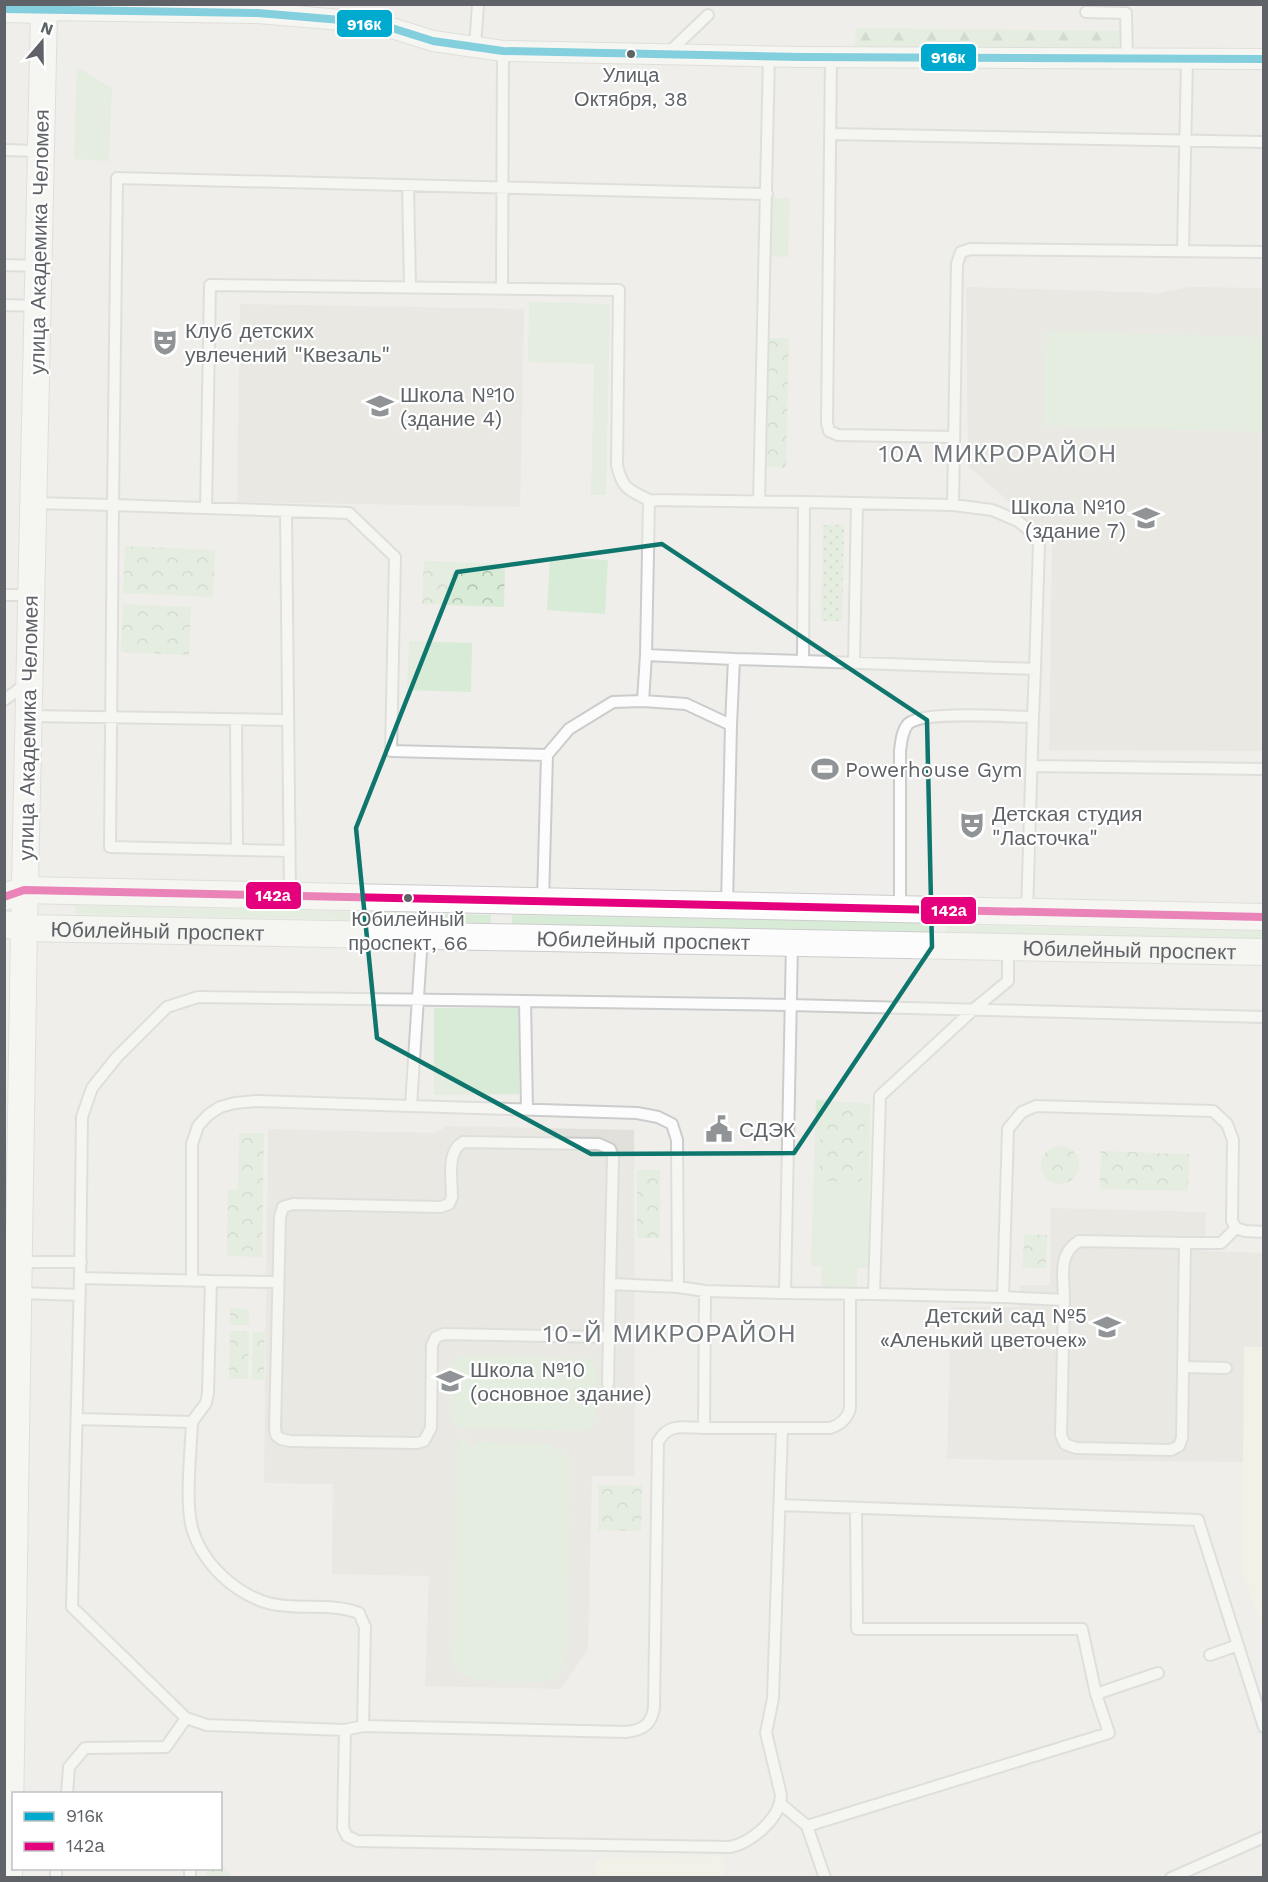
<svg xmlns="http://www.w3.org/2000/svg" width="1268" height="1882" font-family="'Work Sans',sans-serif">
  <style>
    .commercial { fill: #f7f3e4 }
    .education { fill: #e2e0da }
    .grass { fill: #d8ebd6 }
    .forest { fill: url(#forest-firs) }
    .park { fill: url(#park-crowns) }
    .garden { fill: url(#garden-dots) }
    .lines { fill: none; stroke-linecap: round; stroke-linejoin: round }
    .service-casing { stroke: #cbcccc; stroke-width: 14 }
    .minor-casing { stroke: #cbcccc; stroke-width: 22 }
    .tertiary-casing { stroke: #cbcccc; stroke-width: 28 }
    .service { stroke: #fdfcfc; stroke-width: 10 }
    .minor { stroke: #fdfcfc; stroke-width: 20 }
    .tertiary { stroke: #fdfcfc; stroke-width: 26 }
    .bus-1-casing { stroke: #fff; stroke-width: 12 }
    .bus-2-casing { stroke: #fff; stroke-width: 12 }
    .bus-1 { stroke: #00a9ce; stroke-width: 8 }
    .bus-2 { stroke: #e5007d; stroke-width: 8 }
    .marked { fill: none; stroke: #0f766e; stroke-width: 4.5; stroke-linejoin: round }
    .bus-dot { fill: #5f6368; stroke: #fff; stroke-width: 2 }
    .labels { text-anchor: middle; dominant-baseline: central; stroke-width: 4.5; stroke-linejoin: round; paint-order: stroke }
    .bus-label { font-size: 20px; fill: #5f6368; stroke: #fff }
    .street-label { font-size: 21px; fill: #5f6368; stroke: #fff }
    .poi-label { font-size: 21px; fill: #5f6368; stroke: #fff; text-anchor: start }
    .quarter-label { font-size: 24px; letter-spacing: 1.5px; fill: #70757a; stroke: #fff }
    .line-badge { stroke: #fff; stroke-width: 2 }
    .badge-label { font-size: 16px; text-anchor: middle; font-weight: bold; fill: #fff }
  </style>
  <defs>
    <pattern id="forest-firs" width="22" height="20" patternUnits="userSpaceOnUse" patternTransform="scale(1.5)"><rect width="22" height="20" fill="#d8ebd6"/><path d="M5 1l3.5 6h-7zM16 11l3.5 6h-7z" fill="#b2c2b1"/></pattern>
    <pattern id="park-crowns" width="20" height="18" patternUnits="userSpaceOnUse" patternTransform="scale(1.5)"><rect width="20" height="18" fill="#d8ebd6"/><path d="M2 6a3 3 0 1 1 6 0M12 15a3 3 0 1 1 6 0" fill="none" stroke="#b2c2b1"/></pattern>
    <pattern id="garden-dots" width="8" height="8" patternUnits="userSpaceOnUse" patternTransform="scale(1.5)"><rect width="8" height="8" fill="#d8ebd6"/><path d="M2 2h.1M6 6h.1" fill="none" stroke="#b2c2b1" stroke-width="1.8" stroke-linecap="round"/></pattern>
  </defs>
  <rect width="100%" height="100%" fill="#efeeea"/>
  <path class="commercial" d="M1244,1346l19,1v280l-21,-55z
    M723,1856l1,21h-128v-18z"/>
  <path class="education" d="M966,287l194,6 28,-6 75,1v463l-214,-1 3,-211 -84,-73z
    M240,304l284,5 -4,198 -283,-5z
    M447,1126l187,4 1,346h-43l-4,173 -27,40 -136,-3 4,-110 -97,-2 1,-90 -69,-1 4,-354 167,4z
    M1051,1208l155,4 -1,39 58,2v94h-19l-1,115 -296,-3 4,-152h68l1,-22h30z"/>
  <path class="grass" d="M77,67l35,21 -3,73 -35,-2z
    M772,198h18l-2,59 -17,-1z
    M529,302l81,2 -4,191h-15l3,-131 -66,-2z
    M1046,331l217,6v95l-220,-6z
    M550,557l58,3 -3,54 -58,-4z
    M409,641l63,2 -1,49 -64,-2z
    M75,905l416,10v8l-416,-9z
    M512,915l419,8v9l-419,-8z
    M947,925l316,6 1,8 -317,-6z
    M434,1008h85v86l-85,1z
    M816,1100l54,4 -2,164h-11v20l-36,-1 1,-21h-11z
    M464,1355l122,3 8,4c6,16 5,51 -2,66l-8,3 -121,-3 -9,-5 -4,-8 1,-48 6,-8z
    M458,1438h9v10l12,-6 68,2 15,8 8,10 -4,202 -10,15 -16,3 -66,-2 -12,-6 -9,-12z"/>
  <path class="forest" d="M856,28l269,3 -1,18 -269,-2z"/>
  <path class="park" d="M769,338h20l-3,130 -19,-1z
    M125,546l90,4 -2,47 -90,-4z
    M424,561l81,3 -1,43 -82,-3z
    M123,604l68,3 -2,48 -68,-3z
    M821,1109l44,2 -3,71 -43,-1z
    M239,1133h25l-2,124 -35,-1 1,-66h10z
    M1041 1165a19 19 0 1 1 38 0a19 19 0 1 1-38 0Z
    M1101,1151l88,3 -1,37 -88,-2z
    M637,1170h23v68h-23z
    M1024,1234l23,1 -1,33h-23z
    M230,1308l19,1v16h-19z
    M230,1331h19l-1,48h-19z
    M253,1332h12l-1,48h-12z
    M598,1485l44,1 -1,45 -43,-1z
    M221,1864l11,13h-26v-8l14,-1z"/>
  <path class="garden" d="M823,525h21l-2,96h-21z"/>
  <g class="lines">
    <defs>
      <path id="service" d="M1086,12l40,1 1,46
        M475,47l3,-43
        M667,54l41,-39
        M831,57l-4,366 2,8 9,4 116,2
        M830,134l434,8
        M4,150l36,1
        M408,186l2,101
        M1183,251l4,-191
        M4,265l35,1
        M502,288l1,-237
        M4,305l33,1
        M649,500l-3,155 88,4
        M759,501l10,-445
        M34,503l79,2 4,-327 650,16
        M953,505l4,-241 4,-12 10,-3 293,3
        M206,508l4,-223 409,5 -2,175c5,23 11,25 32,35l155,2 -1,159 -69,-2 -3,66
        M286,511l4,385
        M4,595h27
        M803,661l232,8 4,-125 -10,-14 -11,-9 -26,-11 -39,-5 -149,-3
        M854,663l3,-160
        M4,700l22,-16
        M643,701l3,-46
        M29,716l259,4
        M1033,717l2,-48
        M236,720l1,130
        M1032,766l232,3
        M290,851l-180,-4 3,-342 236,8 46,44 -4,194 156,4
        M543,901l4,-146 22,-26 44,-27 30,-1 43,3 45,21 -4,181
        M900,909v-158c1,-9 2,-20 8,-27 14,-14 102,-7 125,-7l-6,195
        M411,1106l226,7 21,4 14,7 5,16 1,147 27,4 80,2 7,-350
        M527,1109l-2,-108 265,4 474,12
        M1185,1243h36l15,-15
        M19,1262h62
        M192,1281v-137l6,-18 10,-11 12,-8 15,-4 22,-2 154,5 11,-170
        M211,1281l67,1
        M705,1291l-1,137h126c10,-3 18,-10 20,-20v-114
        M18,1293l62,2
        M785,1293l89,1 6,-198 94,-87 34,-28v-34
        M874,1294l129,3 5,-168 14,-17 14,-6 177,5 14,13 6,16 -1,81 4,7 9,3 19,1
        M1003,1297l61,3 -3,135 4,9 11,4 95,2 8,-4 3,-8 3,-195 -106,-2c-22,14 -15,35 -15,59
        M609,1337l-165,-3 -8,3 -4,8 -1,83 -7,13 -7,2 -127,-2 -9,-2 -5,-4 -1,-7 5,-211 3,-10 10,-3 148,3 8,-3 3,-7c0,-18 -6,-45 11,-55l136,2 11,5 3,8 -3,127 68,3
        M1183,1367l43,1
        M608,1384l2,-100
        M77,1419l115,3 14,-19 2,-10 3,-112 -131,-3
        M192,1422c-1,28 -7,80 0,106 10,35 42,65 76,75 30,8 62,-1 91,10l6,14 -2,99 263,6c17,-2 25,-7 28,-24l4,-266c11,-20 26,-14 46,-14
        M779,1505l419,15 66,207
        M1210,1655l28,-10
        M1096,1694l62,-21
        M363,1726l-18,4 -2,98 4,8 10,5 373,6c21,-4 51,-29 51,-52l-15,-62 7,-35 9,-270
        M345,1730l-138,-5 -21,-7 -114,-111 8,-329 2,-161 10,-29 25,-31 50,-50 31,-10 327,4
        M67,1794l2,-27 16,-19 81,-1 20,-29
        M781,1804l26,22
        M56,1878v-10
        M190,1878v-10
        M825,1878l-18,-52 302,-93 -13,-39 -14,-65h-225l-1,-121
        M1171,1878l93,-41"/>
      <path id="minor" d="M44,10l214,3 83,7 54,9 38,12 70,10 299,6 462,2"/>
      <g id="tertiary">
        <path d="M4,9l40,1 -20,918 -15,950"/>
        <path d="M4,897l20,-7 1240,27"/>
        <path id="s1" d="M4,924l20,4 1240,24"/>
      </g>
    </defs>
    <use href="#service" class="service-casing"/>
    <use href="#minor" class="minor-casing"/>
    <use href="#tertiary" class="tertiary-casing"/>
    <use href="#service" class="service"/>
    <use href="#minor" class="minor"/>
    <use href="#tertiary" class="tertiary"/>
    <defs>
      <path id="bus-1" d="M4,9l254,4 83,7 54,9 38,12 70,10 299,6 462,2"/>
      <path id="bus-2" d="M4,897l20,-7 1240,27"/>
    </defs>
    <use href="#bus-1" class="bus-1-casing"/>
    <use href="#bus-2" class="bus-2-casing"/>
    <use href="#bus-1" class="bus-1"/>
    <use href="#bus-2" class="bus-2"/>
  </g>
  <path d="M0 0H1268V1882H0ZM662,544l265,176 5,227 -138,206 -203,1 -214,-116 -21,-210 101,-256z" fill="#efeeea" fill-opacity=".55" fill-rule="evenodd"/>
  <path class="marked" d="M662,544l265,176 5,227 -138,206 -203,1 -214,-116 -21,-210 101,-256z"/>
  <defs>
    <symbol id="theatre-bare" viewBox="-9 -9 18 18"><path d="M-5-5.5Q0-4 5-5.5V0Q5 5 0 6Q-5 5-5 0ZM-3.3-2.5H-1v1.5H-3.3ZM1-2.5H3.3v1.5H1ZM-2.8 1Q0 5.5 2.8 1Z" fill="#919496" stroke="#fff" stroke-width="2.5" paint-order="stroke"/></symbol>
    <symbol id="school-bare" viewBox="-9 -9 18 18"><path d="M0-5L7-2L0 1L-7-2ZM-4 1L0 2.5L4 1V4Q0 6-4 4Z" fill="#919496" stroke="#fff" stroke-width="2.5" paint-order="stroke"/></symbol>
    <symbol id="stadium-bare" viewBox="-9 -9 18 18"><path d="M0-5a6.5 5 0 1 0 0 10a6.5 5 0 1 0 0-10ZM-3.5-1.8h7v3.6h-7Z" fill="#919496" stroke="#fff" stroke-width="2.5" paint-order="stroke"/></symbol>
    <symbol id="civic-bare" viewBox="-9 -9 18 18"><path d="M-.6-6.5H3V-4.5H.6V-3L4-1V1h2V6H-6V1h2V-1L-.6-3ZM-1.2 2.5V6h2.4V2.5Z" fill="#919496" stroke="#fff" stroke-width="2.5" paint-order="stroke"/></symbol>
  </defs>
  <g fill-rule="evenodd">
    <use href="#theatre-bare" x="146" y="323" width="38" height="38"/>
    <use href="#school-bare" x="361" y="387" width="38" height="38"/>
    <use href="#school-bare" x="1127" y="499" width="38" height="38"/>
    <use href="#stadium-bare" x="806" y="750" width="38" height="38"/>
    <use href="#theatre-bare" x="953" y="806" width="38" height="38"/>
    <use href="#civic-bare" x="700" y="1110" width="38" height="38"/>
    <use href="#school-bare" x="1088" y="1308" width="38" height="38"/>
    <use href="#school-bare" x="431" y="1362" width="38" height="38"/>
  </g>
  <g class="bus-dot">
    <circle cx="631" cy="54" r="5"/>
    <circle cx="408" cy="898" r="5"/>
  </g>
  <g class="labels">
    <g class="bus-label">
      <text x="631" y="75">Улица<tspan x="631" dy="24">Октября, 38</tspan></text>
      <text x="408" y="919">Юбилейный<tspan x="408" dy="24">проспект, 66</tspan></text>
    </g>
    <g class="street-label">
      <text transform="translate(39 242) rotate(-89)">улица Академика Челомея</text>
      <text transform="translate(28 728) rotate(-89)">улица Академика Челомея</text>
      <text stroke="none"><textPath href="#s1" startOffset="154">Юбилейный проспект</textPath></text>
      <text stroke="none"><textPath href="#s1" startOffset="640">Юбилейный проспект</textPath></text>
      <text stroke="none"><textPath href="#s1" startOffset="1126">Юбилейный проспект</textPath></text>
    </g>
    <g class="poi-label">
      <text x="185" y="330">Клуб детских<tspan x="185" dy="24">увлечений "Квезаль"</tspan></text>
      <text x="400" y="394">Школа №10<tspan x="400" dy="24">(здание 4)</tspan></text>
      <text x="1126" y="506" text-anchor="end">Школа №10<tspan x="1126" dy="24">(здание 7)</tspan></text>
      <text x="845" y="769">Powerhouse Gym</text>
      <text x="992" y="813">Детская студия<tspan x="992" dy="24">"Ласточка"</tspan></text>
      <text x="739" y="1129">СДЭК</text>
      <text x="1087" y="1315" text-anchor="end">Детский сад №5<tspan x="1087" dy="24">«Аленький цветочек»</tspan></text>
      <text x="470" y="1369">Школа №10<tspan x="470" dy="24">(основное здание)</tspan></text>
    </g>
    <g class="quarter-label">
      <text x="998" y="454">10А МИКРОРАЙОН</text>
      <text x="670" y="1334">10-Й МИКРОРАЙОН</text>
    </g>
  </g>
  <g class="line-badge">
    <rect x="336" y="9" width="57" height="29" rx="6" fill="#00a9ce"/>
    <rect x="920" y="43" width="57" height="29" rx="6" fill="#00a9ce"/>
    <rect x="245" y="881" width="57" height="29" rx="6" fill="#e5007d"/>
    <rect x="920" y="896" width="57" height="29" rx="6" fill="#e5007d"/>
  </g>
  <g class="badge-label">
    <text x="364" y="30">916к</text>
    <text x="948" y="63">916к</text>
    <text x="273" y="901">142а</text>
    <text x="949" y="916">142а</text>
  </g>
  <rect width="1268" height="1882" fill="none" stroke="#5f6368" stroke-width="12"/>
  <rect x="12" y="1792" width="210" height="78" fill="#ffffff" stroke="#bfc1c3" stroke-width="1.5"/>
  <rect x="24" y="1812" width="30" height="9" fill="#00a9ce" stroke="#bfc1c3" stroke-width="1.5"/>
  <text x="66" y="1822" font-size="18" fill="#5f6368">916к</text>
  <rect x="24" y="1842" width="30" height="9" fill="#e5007d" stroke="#bfc1c3" stroke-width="1.5"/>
  <text x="66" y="1852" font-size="18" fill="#5f6368">142а</text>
  <g transform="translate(42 42) rotate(20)" stroke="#ffffff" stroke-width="4.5" paint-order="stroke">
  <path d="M0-4.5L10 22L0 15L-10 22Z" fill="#5f6368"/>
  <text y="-9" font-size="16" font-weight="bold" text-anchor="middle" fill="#5f6368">N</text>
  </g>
</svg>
